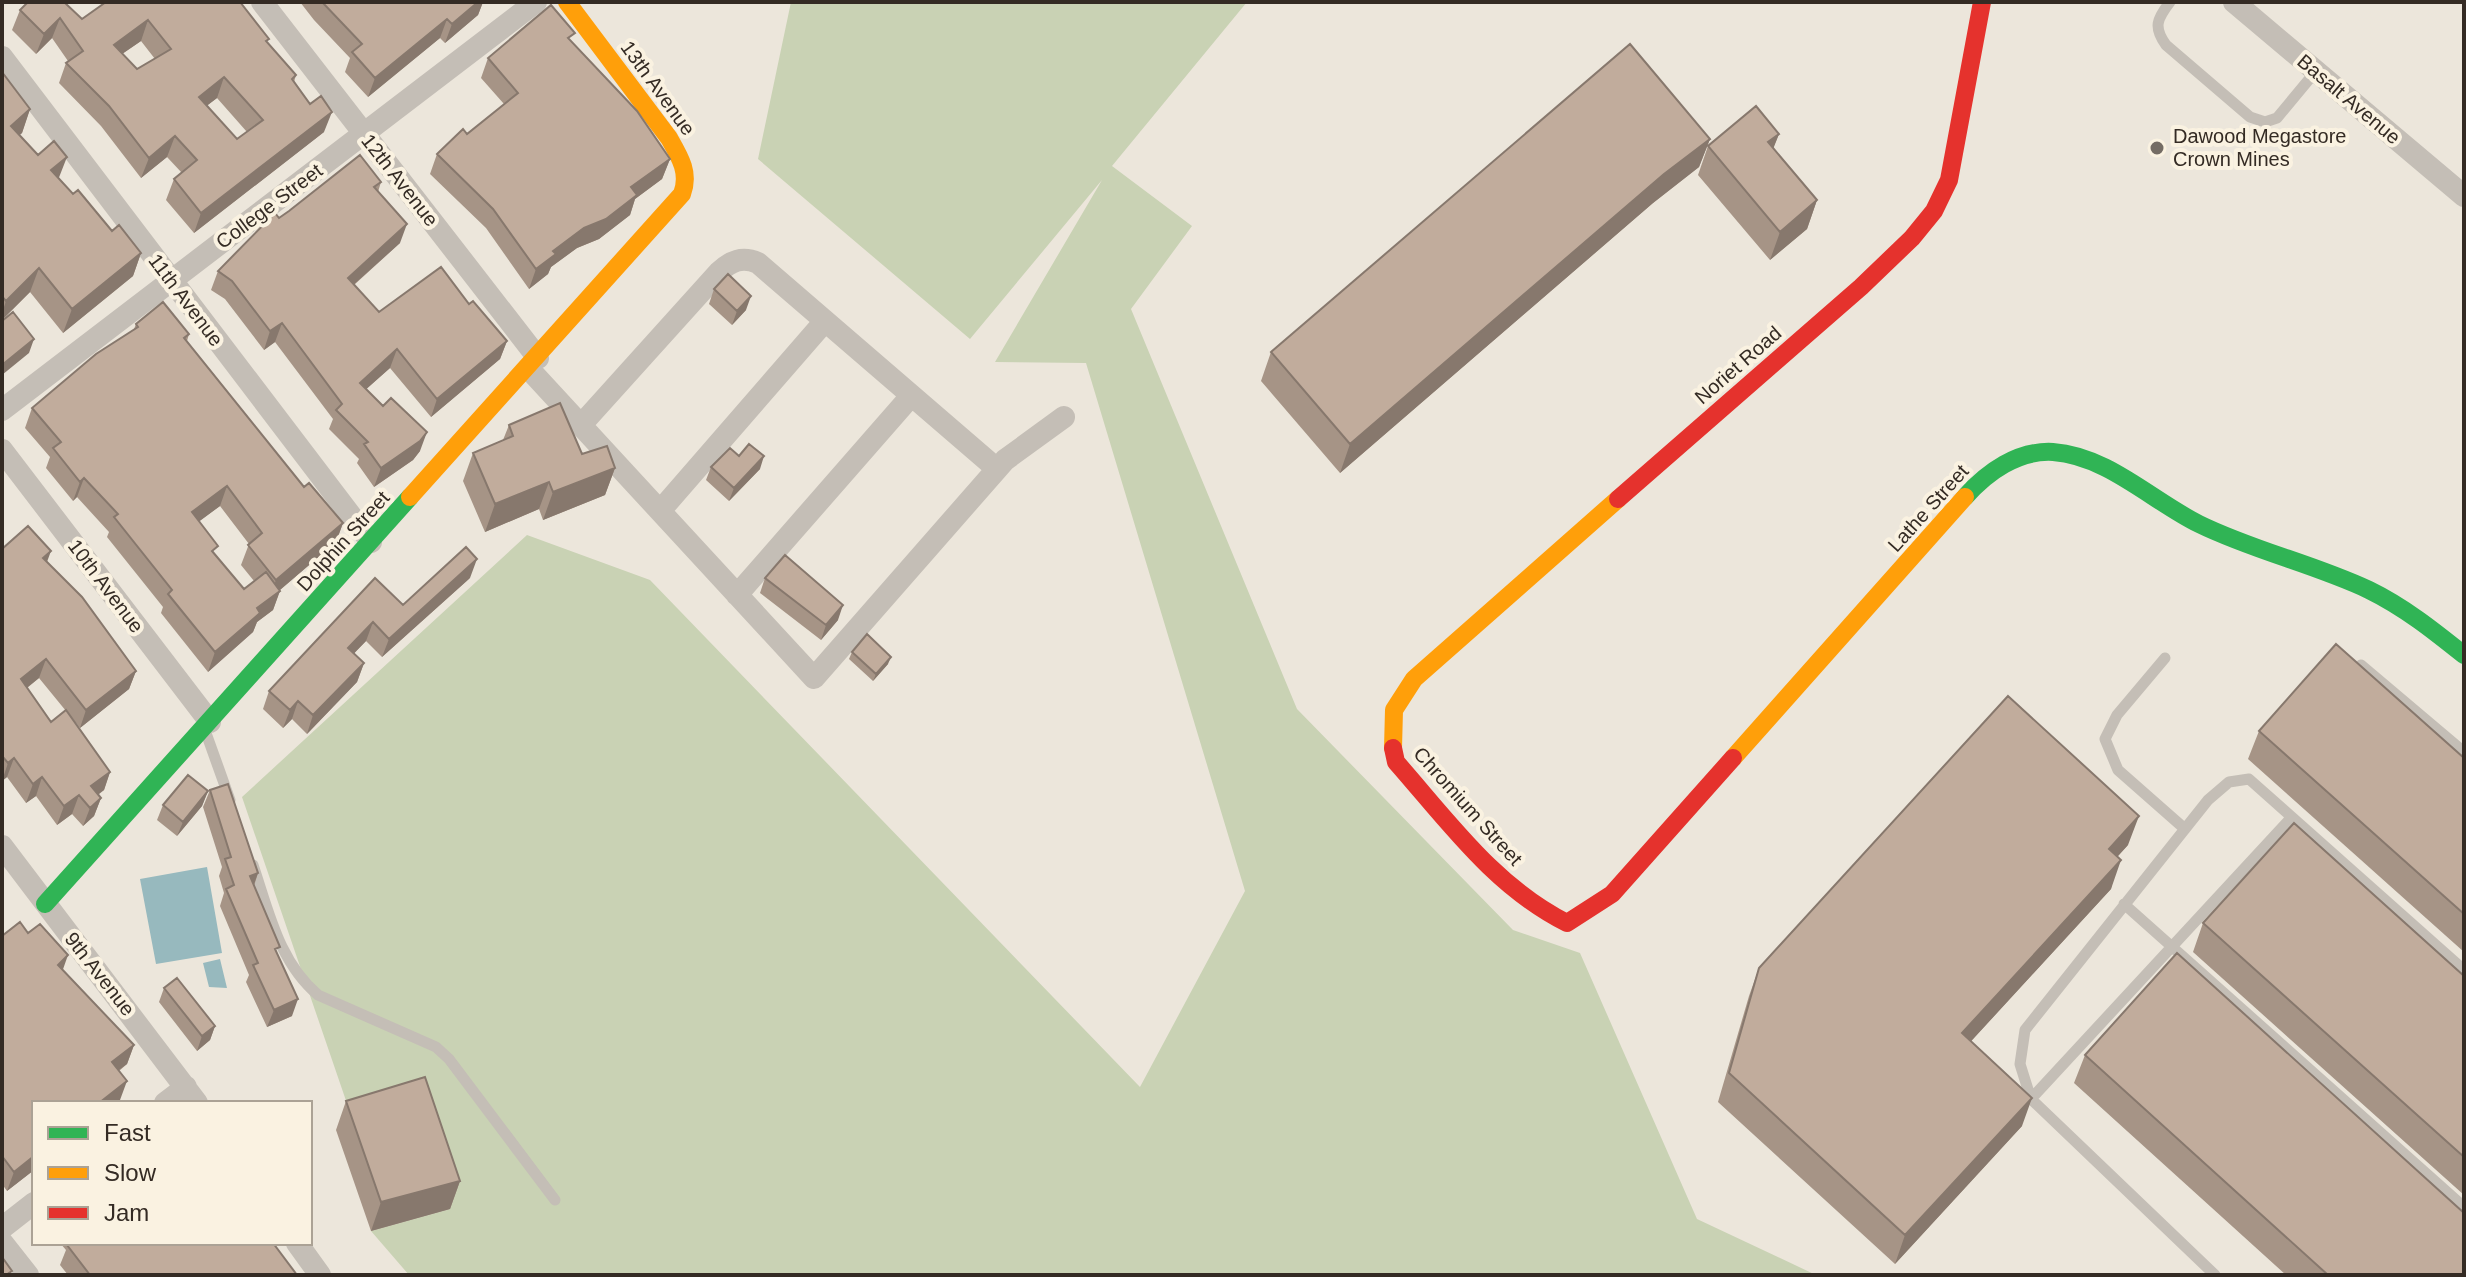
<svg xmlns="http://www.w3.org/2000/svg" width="2466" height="1277" font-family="Helvetica,sans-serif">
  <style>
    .green { fill: #c9d2b4 }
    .water { fill: #97b9be }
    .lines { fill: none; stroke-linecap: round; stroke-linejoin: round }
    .lane { stroke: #c4beb6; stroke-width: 11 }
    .street { stroke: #c4beb6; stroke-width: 22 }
    .fast { stroke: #30b455; stroke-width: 18 }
    .slow { stroke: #ff9f0a; stroke-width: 18 }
    .jam { stroke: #e5322d; stroke-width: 18 }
    .wall { fill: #a69486; fill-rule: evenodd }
    .shaded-wall { fill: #87786d }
    .building { fill: #c1ac9c; stroke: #87786d; stroke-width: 2; fill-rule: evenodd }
    .poi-dot { fill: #746c64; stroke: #faf2e1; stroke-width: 3 }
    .labels { text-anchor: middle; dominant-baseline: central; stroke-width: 8; stroke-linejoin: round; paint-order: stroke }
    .street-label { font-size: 20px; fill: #342b24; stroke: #faf2e1 }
    .poi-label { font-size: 20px; fill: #342b24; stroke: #faf2e1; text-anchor: start }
  </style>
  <rect width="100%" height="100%" fill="#ece6db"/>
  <path class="green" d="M791,2h456l-135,164 80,60 -61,83 166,400 216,221 67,23 117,266 119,56h-1407l-38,-44 79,-22 -96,-85 -112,-327 285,-262 123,45 490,507 105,-196 -159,-528 -91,-1 107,-182 -132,159 -212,-180z"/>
  <path class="water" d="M207,867l15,86 -66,11 -16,-85z
    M220,959l7,29 -18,-1 -6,-24z"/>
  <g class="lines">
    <path class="lane" d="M2170,2c-13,17 -17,25 -4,43l84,72 15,5 12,-4 39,-47
      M2165,658l-48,57 -12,24 13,31 67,59
      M2361,665l103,87
      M206,733l24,67
      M253,865c16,47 26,97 65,130l118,52 13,12 106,141
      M2124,904l340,303
      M2031,1099l260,-281
      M2215,1275l-184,-176 -11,-35 5,-34 183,-230 21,-18 20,-3 215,191"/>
    <path class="street" d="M262,2l276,356
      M2234,2l230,194
      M2,57l369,485
      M529,369l285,309 191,-218 59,-43
      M2,410l534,-408
      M581,425l138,-153c12,-11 23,-16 39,-9l239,206
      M2,450l208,272
      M660,511l165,-190
      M737,595l174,-199
      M2,846l195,257
      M165,1103l21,-16
      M2,1228l32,-25
      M2,1242l26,33
      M297,1243l23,32"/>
    <path class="fast" d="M1965,497c22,-25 53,-47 88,-45 55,4 99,49 146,72 55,27 115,40 170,66 35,17 65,41 95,65
      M45,904l365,-407"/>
    <path class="slow" d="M410,497l272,-303c8,-21 -2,-37 -13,-56l-102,-136
      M1393,748l1,-38 20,-31 204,-180
      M1733,758l232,-261"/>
    <path class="jam" d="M1618,499l243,-212 51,-49 22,-27 15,-31 33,-178
      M1393,748l3,14c52,59 99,125 171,161l45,-29 121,-136"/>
  </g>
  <path class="wall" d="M106,2l162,41 28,32 -2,7 30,50 -130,101 -28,-33 8,-21 8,-6 -15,-16 -26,21 -40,-52 -42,-43 7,-20 2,-2 -16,-23 -16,16 -24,-24 8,-20 62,9zM141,41l14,18 -18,10 -15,-15zM217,98l30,34 -10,7 -31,-33z
    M300,2h183l-5,13 -33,28 -5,-5 -72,59 -23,-25 5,-14 -36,-38z
    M572,42l98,117 -8,20 -27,20 -5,16 -31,24 -22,9 -26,19 -3,7 -19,15 -43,-61 -56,-54 7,-20 30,-20 37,-30 -23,-26 7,-20z
    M2,72l28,37 -8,24 -3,2 54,59 39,37 29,22 -8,23 -70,57 -33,-41 -28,28z
    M1779,134l-6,14 44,52 -10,29 -37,31 -72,-85 10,-29z
    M1710,139l-11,28 -46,36 -313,270 -79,-92 10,-29z
    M381,182l-3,10 22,51 -46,42 25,27 90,-8 38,37 -7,18 -69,58 -41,-49 -24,21 54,62 -7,9 -39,27 -17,-24 2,-4 -30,-30 4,-10 -58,-77 -11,8 -39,-51 -14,-9 7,-19 61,-53z
    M714,289l32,21 -14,15 -23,-21z
    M136,324l53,10 -2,7 117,146 39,36 -7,19 -56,48 -7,20 -16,12 -4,10 -45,40 -47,-59 2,-6 -56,-70 2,-5 -32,-35 -4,4 -27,-33 4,-11 -25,-29 7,-20 102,-79zM220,506l29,38 -8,21 13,16 -10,8 -29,-34 -16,-34z
    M509,425l106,43 -10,27 -62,25 -4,-11 -54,23 -22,-51 10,-28 30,-13z
    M739,456l21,13 -31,32 -23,-21 5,-13z
    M2,549l45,13 89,109 -7,18 -49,39 -12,-15 42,59 -6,18 -6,5 3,3 -7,18 -11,10 -11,-12 -15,11 -21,-29 -10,7 -19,-26 -5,4zM39,678l27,33 -15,11 -24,-34z
    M375,578l28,27 67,-27 -88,79 -16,-16 -12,12 10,10 -7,19 -50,52 -15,-15 -9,9 -20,-19 6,-18z
    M765,578l73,42 -17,20 -61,-47z
    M852,652l36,12 -15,17 -24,-22z
    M2259,731l205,27v194l-216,-193z
    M210,790l48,83 -4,13 23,69 15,61 -25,11 -21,-45 3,-7 -29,-69 4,-13 -5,-17 3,-9 -19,-60z
    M208,791l-6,15 -25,30 -20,-16 6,-15z
    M2128,845l-11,12 -6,32 -140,152 51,85 -127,138 -177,-162 31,-106 10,-28z
    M2203,923l261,53v219l-271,-243z
    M28,933l106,112 -7,19 -8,7 1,29 -3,3h-83v67l-27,21 -5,-7v-248z
    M164,988l51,38 -5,14 -13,11 -38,-49z
    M2085,1055l379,220h-178l-212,-192z
    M346,1101l114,80 -10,28 -79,22 -35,-101z
    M60,1243h213l24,32h-229l-8,-10 6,-15z"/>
  <path class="shaded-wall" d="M478,2h5l-5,13 -33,28 7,-19z
    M60,18l-8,20 -16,16 8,-20z
    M447,19l-7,19 -72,59 7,-19z
    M148,20l-7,21 -35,24 8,-20z
    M224,77l-7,21 -26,20 8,-21z
    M30,109l-8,24 -19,17 8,-24z
    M332,112l-8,20 -130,101 7,-20z
    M1779,134l-11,28v-20z
    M175,136l-8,21 -26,21 8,-20z
    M1710,139l-11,28 -46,36 -313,270 10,-29 314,-270z
    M67,157l-9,23 -7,-10z
    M670,159l-8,20 -27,20 -5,16 -31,24 -22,9 -26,19 -3,7 -19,15 7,-20 17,-18 78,-64z
    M1817,200l-10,29 -37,31 10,-28z
    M407,224l-7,19 -59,53 7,-18z
    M141,253l-8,23 -70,57 9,-24z
    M39,268l-9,24 -28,28v-7l4,-12z
    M751,296l-5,14 -14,15 5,-14z
    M282,323l-7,19 -11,8 6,-19z
    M34,339l-5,14 -27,22v-10z
    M507,341l-7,18 -69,58 6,-18z
    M397,349l-7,19 -37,33 7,-18z
    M427,432l-7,19 -7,9 -39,27 7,-19z
    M764,456l-4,13 -31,32 5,-13z
    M615,468l-10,27 -62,25 10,-28z
    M84,478l-7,19 -4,4 7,-19z
    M549,482l-10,27 -54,23 10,-28z
    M227,486l-7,20 -35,26 7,-20z
    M343,523l-7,19 -62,53 6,-4 -7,19 -16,12 -4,10 -45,40 7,-20 42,-44 12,-9 7,-19z
    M51,551l-7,19 -1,-12z
    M477,559l-7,19 -88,79 7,-18z
    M843,605l-5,15 -17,20 5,-15z
    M373,622l-7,19 -24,25 6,-18z
    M891,657l-3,7 -15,17 3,-7z
    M46,659l-7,19 -25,20 7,-19z
    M364,663l-7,19 -50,52 6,-19z
    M136,671l-7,18 -49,39 6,-18z
    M298,701l-6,18 -9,9 7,-18z
    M14,758l-7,19 -5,4 6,-18z
    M110,772l-6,18 -18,13 5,-17z
    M42,777l-6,19 -10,7 7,-19z
    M208,791l-6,15 -25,30 6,-14z
    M79,795l-7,19 -15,11 7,-19z
    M101,798l-7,18 -11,10 7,-18z
    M2139,816l-11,29 -30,33 11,-29z
    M2121,860l-10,29 -159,173 10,-29z
    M258,873l-6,17 -2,-14z
    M68,955l-7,20 -3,-10z
    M298,999l-6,17 -25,11 7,-17z
    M215,1026l-5,14 -13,11 5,-15z
    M134,1045l-7,19 -23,17 8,-19z
    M127,1081l-7,19 -3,3h-18z
    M2032,1098l-10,28 -127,138 10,-29z
    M34,1156v14l-27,21 7,-19z
    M460,1181l-10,28 -79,22 10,-29z"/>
  <path class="building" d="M28,2h36l18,17 24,-17h134l29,37 -3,2 30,34 -4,4 18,25 11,-8 11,16 -131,101 -27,-34 23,-19 -22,-24 -26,22 -40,-52 -43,-43 17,-12 -23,-33 -16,16 -24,-24zM148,20l23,29 -34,20 -23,-24zM224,77l39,43 -26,19 -38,-42z
    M322,2h156l-26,22 -5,-5 -72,59 -23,-26 10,-8z
    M551,5l24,28 -7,5 69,73 33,48 -39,28 6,8 -31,24 -22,9 -31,23 3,3 -20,15 -43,-60 -56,-55 26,-25 4,5 51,-41 -30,-35z
    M1630,44l80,95 -46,35 -314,270 -79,-92z
    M2,72l28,37 -19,17 27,29 16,-14 13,16 -16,13 22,24 5,-4 34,41 7,-6 22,28 -69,56 -33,-41 -33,33 -4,-5z
    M1756,106l23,28 -11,8 49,58 -37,32 -72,-86z
    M360,155l21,27 -7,5 33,37 -59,54 31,34 62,-45 28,37 4,-3 34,40 -70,58 -40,-50 -37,34 23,23 8,-8 36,34 -7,9 -39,27 -17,-24 4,-2 -32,-32 6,-6 -60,-81 -12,8 -38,-50 -14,-10 57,-58 4,5 10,-7z
    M728,274l23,22 -14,15 -23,-22z
    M163,302l26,32 -5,4 120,149 5,-4 34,40 -67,57 -28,-35 14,-12 -35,-47 -35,26 26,34 -6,5 32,38 22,-17 14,19 -23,17 3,5 -45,39 -47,-58 4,-4 -58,-73 4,-3 -34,-36 -4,4 -27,-34 8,-6 -29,-34 64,-54 42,-27 -2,-3z
    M13,312l21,27 -32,26v-44z
    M560,403l22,51 25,-8 8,22 -62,24 -4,-10 -54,22 -22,-51 40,-17 -4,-11z
    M749,444l15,12 -30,32 -23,-21 19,-19 9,8z
    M28,526l23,25 -8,7 39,39 54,74 -50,39 -40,-51 -25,20 30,43 15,-12 44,62 -19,14 10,12 -11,10 -11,-13 -15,11 -22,-29 -9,7 -19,-26 -6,5 -6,-7v-207z
    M466,547l11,12 -88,80 -16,-17 -25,26 16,15 -51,52 -15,-14 -8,9 -21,-19 106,-113 28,27z
    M785,555l58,50 -17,20 -61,-47z
    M867,634l24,23 -15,17 -24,-22z
    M2336,644l128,114v156l-205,-183z
    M2008,696l131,120 -30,33 12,11 -159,173 70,65 -127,137 -176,-162 30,-105z
    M188,775l20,16 -25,31 -20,-17z
    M228,784l30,89 -8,3 30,71 -5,2 23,50 -24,11 -21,-45 5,-2 -32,-74 8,-4 -9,-26 6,-2 -21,-67z
    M2294,823l170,153v181l-261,-234z
    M20,922l8,11 12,-9 28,31 -10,10 76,80 -22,17 15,19 -28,22h-65v53l-20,16 -12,-16v-220z
    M2177,953l287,260v62h-136l-243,-220z
    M177,978l38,48 -13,10 -38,-48z
    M425,1077l35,104 -79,21 -35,-101z
    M70,1243h203l24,32h-207l-23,-30z
    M2,1257l10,14 -3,2 2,2h-9z"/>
  <circle class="poi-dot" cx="2157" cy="148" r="8"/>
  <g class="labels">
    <g class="street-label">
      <text transform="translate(658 88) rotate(54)">13th Avenue</text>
      <text transform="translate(2349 99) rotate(40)">Basalt Avenue</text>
      <text transform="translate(400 180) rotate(52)">12th Avenue</text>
      <text transform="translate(269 206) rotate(-37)">College Street</text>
      <text transform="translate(186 300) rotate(53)">11th Avenue</text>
      <text transform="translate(1738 365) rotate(-41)">Noriet Road</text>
      <text transform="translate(1928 508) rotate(-48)">Lathe Street</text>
      <text transform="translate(343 541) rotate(-48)">Dolphin Street</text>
      <text transform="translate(106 586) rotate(53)">10th Avenue</text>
      <text transform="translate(1468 806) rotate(48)">Chromium Street</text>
      <text transform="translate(100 974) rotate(52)">9th Avenue</text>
    </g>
    <g class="poi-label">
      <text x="2173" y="136">Dawood Megastore<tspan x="2173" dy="23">Crown Mines</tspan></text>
    </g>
  </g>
  <rect width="2466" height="1277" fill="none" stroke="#342b24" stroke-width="8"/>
  <rect x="32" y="1101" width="280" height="144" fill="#faf2e1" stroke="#aba295" stroke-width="2"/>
  <rect x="48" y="1127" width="40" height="12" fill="#30b455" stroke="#aba295" stroke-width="2"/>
  <text x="104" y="1141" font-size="24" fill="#342b24">Fast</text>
  <rect x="48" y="1167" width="40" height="12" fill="#ff9f0a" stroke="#aba295" stroke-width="2"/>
  <text x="104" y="1181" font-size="24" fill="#342b24">Slow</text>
  <rect x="48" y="1207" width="40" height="12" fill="#e5322d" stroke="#aba295" stroke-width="2"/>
  <text x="104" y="1221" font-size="24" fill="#342b24">Jam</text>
</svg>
